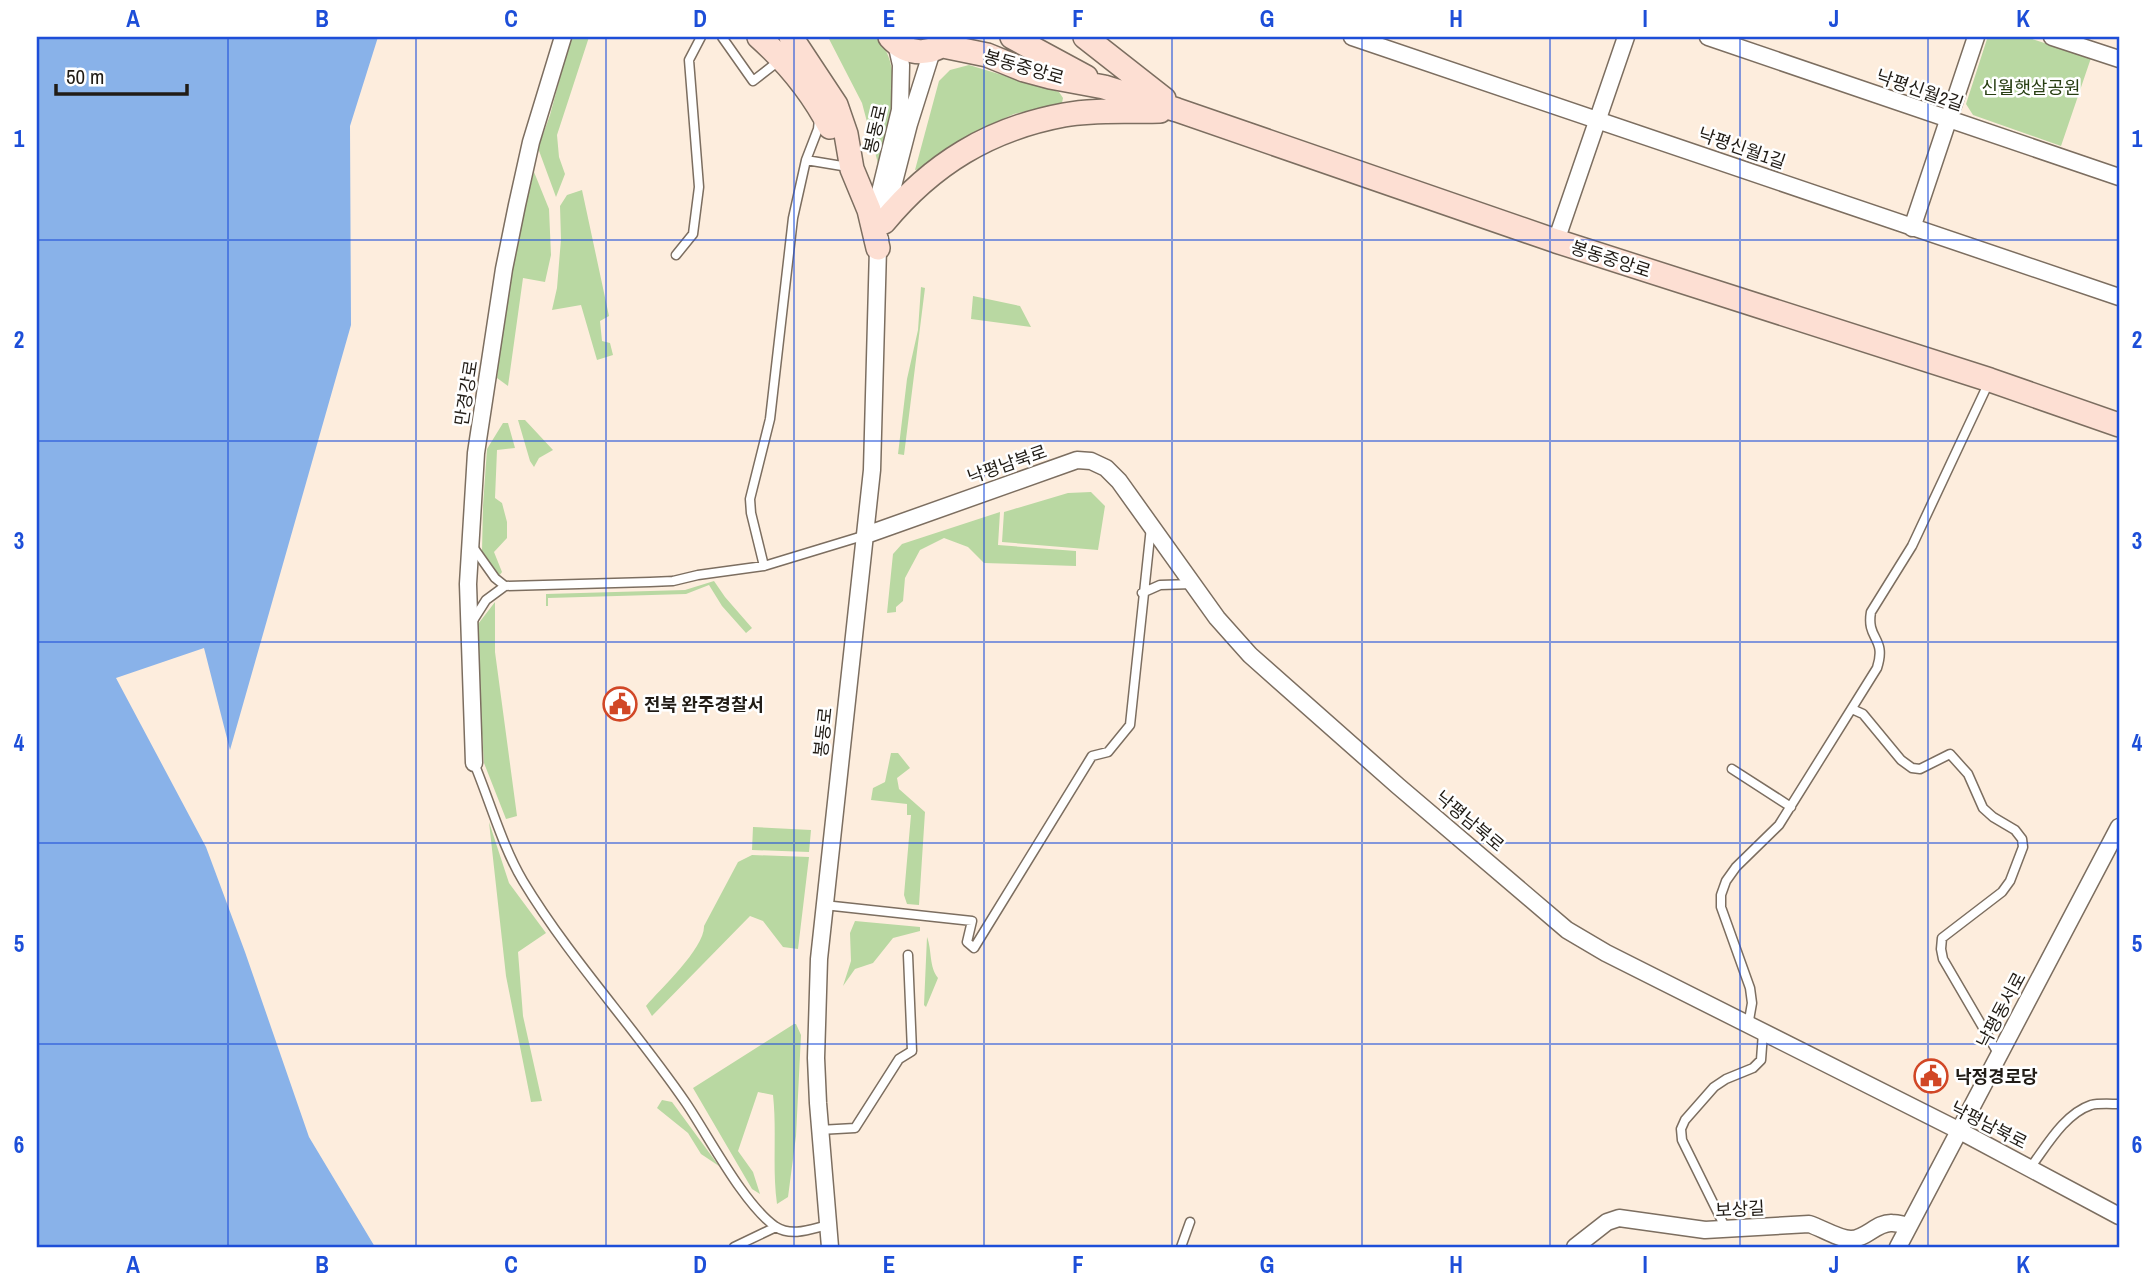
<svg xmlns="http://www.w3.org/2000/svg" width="2156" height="1284" font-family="'Archivo Narrow','Noto Sans KR',sans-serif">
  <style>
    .green { fill: #b9d8a2 }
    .water { fill: #89b2e9 }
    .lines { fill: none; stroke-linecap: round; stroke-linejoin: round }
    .lane-casing { stroke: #7c6e60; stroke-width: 11 }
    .street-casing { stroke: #7c6e60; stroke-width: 19 }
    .secondary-casing { stroke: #7c6e60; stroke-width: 26 }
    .lane { stroke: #fff; stroke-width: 8 }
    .street { stroke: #fff; stroke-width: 16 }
    .secondary { stroke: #fddfd3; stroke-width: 23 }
    .grid { fill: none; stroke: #1d4ed8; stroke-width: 2; stroke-opacity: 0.55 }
    .labels { text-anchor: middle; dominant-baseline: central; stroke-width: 5; stroke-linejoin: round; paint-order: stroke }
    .street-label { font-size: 18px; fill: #211c16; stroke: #fff }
    .park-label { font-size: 18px; fill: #273e12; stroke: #fff }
    .poi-label { font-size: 18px; font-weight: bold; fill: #211c16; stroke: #fff; text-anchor: start }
    .neatline { fill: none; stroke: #1d4ed8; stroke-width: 2.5 }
    .grid-label { font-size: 23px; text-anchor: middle; font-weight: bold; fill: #1d4ed8 }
  </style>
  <rect width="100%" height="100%" fill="#fdeddd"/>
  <path class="green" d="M571,37h18l-32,98 2,22 6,17 -9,23 -18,-49 12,-33z
    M828,37h48c32,31 11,96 4,134l-18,-68z
    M1989,37h37l65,21 -30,88 -88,-31 -7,-11 21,-65z
    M969,65l90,27 4,6 -1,5 -48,11 -34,15 -32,18 -27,22 -6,1 24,-89 11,-11z
    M534,172l15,37 2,46 -6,27 -22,-4 -15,108 -11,-8 1,-11 14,-107z
    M582,190l27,126 -9,5 2,20 8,2 3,12 -16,5 -16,-55 -29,5 5,-22 4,-49 -1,-33 7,-11z
    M921,287l4,1 -21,167 -6,-1 9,-75 11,-49z
    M973,296l47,10 11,21 -60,-8z
    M518,420h7l28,30 -14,8 -5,9 -4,-6z
    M503,423h5l7,25 -18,2 -2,48 7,5 5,19v16l-13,14 8,20 -3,4 -17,-25 1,-45 4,-57z
    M1091,492l14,14 -7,44 -96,-8 2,-30 64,-19z
    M1000,512l-2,33 78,6v15l-92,-3 -16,-16 -24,-9 -24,12 -15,28 -2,23 -7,6v5l-9,1 6,-59 9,-10z
    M714,581l11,16 27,31 -6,5 -24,-27 -13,-21 -23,9 -138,4v8h-2v-12l139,-4z
    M495,602v50l22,164 -11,3 -22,-56 -9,-135z
    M891,753h7l12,15 -13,10 2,11 26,23 -6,93 -12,-1 -3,-9 7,-80h-4v-11l-36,-4 2,-12 12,-6z
    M489,822l20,61 37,50 -28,19 5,64 19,85 -11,1 -25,-126z
    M753,827l58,3 -2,22 -57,-2z
    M752,855l57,2 -11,92 -15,-2 -20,-26 -13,-5 -98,100 -6,-10c14,-17 59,-58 58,-80l34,-64z
    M855,921l65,6v4l-27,7 -20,25 -18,6 -12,17 8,-25 -1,-28z
    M927,937c5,13 2,30 11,41l-12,29 -2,-2z
    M794,1024h2l5,11 -5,101 -8,61 -11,7c-5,-36 0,-73 -4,-109l-15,-3 -20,59 15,21 7,22 -8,-5 -59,-101z
    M662,1100l10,2 47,64 -18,-12 -13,-21 -31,-25z"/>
  <path class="water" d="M37,37h341l-28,89 1,199 -121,425 -26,-102 -88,30 90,169 39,105 64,185 66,110h-338z"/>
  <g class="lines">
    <defs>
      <path id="lane" d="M722,37l31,44 27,-21
        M806,160l42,7
        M676,255l17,-21 6,-47 -10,-127 12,-23
        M473,547l22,31 10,8 145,-4 23,-1 25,-6 66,-9 102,-31
        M764,566l-13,-53 -1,-14 20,-80 23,-201 13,-58 12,-31 1,-10
        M1142,593l18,-8 33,-1
        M472,622l14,-22 19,-14
        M1852,709l11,5 38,46 11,8 8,1 30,-15 18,20 15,34 10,9 22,13 7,9 1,8 -13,34 -8,11 -60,46 -1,11 2,10 56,96
        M474,763c15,36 29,85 49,118 47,78 111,146 163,222 23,34 58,102 90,124 16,10 35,2 52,-2
        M1732,769l59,38
        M824,905l148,16 -5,21 7,6 118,-192 16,-4 22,-27 21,-198
        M1748,1026l4,-23 -2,-15 -29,-81v-12l5,-14 10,-14 43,-42 98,-157c10,-31 -11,-28 -6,-56l41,-66 77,-164
        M819,1130l36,-2 44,-69 13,-8 -4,-96
        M2030,1168c16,-21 34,-54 61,-63 8,-2 20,-1 28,-1
        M1726,1229l-44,-89 -1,-11 4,-9 29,-33 12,-8 27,-11 8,-8 2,-27
        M734,1247l42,-20
        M1181,1247l9,-25"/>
      <path id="street" d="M1352,37l767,260
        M1708,37l411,140
        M2052,37l67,22
        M883,216l-4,-20 21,-86 1,-45 -5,-22
        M885,217l24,-93 23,-73
        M1912,228l64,-191
        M1556,241l70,-204
        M866,535l211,-75 14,1 15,7 13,13 98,137 33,37 148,131 169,144 39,23 354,178 159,85
        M474,763l-6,-179 8,-131 28,-184 13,-64 14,-63 32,-105
        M830,1247l-12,-144 -2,-45 3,-99 53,-489 6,-222 2,-9
        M1575,1247l32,-25 12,-4 86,12 104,-6c13,4 29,15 42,15 15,0 26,-17 41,-16 5,0 12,2 17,3
        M1898,1247l221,-420"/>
      <path id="secondary" d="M759,37c29,26 53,55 71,90
        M791,37l45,68 10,29 6,35 17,41 9,38
        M890,37c19,21 44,18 63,0
        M1012,37l74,40
        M1085,37l79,62
        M943,46l44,9 37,15 26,7 54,10 73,23 379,131 434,139 129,45
        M884,222c48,-58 105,-93 180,-107 31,-6 65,-3 96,-4"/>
    </defs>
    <use href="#lane" class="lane-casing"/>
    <use href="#street" class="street-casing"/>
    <use href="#secondary" class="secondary-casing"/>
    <use href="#lane" class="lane"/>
    <use href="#street" class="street"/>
    <use href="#secondary" class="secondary"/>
  </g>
  <path class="grid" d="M228,37v1210M416,37v1210M606,37v1210M794,37v1210M984,37v1210M1172,37v1210M1362,37v1210M1550,37v1210M1740,37v1210M1928,37v1210M37,240h2082M37,441h2082M37,642h2082M37,843h2082M37,1044h2082"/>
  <defs>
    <symbol id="civic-ring" viewBox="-11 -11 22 22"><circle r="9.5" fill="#fff" stroke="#d14726" stroke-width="1.5"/><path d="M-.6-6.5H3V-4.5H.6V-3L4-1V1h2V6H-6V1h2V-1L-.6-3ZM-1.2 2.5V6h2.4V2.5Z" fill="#d14726"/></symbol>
  </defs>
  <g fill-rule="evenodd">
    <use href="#civic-ring" x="601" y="685" width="38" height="38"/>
    <use href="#civic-ring" x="1912" y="1057" width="38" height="38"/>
  </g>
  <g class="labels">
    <g class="street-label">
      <text transform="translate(1024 67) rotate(16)">봉동중앙로</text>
      <text transform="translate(1920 90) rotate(19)">낙평신월2길</text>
      <text transform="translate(875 129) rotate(-77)">봉동로</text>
      <text transform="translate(1742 148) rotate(19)">낙평신월1길</text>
      <text transform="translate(1611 259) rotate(18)">봉동중앙로</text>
      <text transform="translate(466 393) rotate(-81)">만경강로</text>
      <text transform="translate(1007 464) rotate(-19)">낙평남북로</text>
      <text transform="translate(823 732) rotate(-84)">봉동로</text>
      <text transform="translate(1470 821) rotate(40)">낙평남북로</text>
      <text transform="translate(2001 1010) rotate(-62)">낙평동서로</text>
      <text transform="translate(1989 1125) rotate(27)">낙평남북로</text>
      <text transform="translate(1740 1209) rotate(-3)">보상길</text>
    </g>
    <g class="park-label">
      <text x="2031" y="87">신월햇살공원</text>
    </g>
    <g class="poi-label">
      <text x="644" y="704">전북 완주경찰서</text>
      <text x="1955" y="1076">낙정경로당</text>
    </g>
  </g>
  <rect width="2156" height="1284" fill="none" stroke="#ffffff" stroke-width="77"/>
  <path d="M56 84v10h131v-10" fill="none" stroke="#211c16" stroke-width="3.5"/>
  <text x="66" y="84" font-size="21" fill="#211c16" stroke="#ffffff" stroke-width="5" paint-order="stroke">50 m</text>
  <rect x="38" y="38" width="2080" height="1208" class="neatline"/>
  <g class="grid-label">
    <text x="133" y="27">A</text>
    <text x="322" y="27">B</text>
    <text x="511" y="27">C</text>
    <text x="700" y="27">D</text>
    <text x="889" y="27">E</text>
    <text x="1078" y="27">F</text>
    <text x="1267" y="27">G</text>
    <text x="1456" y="27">H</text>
    <text x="1645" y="27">I</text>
    <text x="1834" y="27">J</text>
    <text x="2023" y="27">K</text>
    <text x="19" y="147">1</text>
    <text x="2137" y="147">1</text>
    <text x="19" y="348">2</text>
    <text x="2137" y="348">2</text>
    <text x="19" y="549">3</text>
    <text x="2137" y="549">3</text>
    <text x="19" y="751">4</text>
    <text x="2137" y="751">4</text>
    <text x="19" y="952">5</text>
    <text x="2137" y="952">5</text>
    <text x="19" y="1153">6</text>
    <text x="2137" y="1153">6</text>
    <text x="133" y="1273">A</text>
    <text x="322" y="1273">B</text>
    <text x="511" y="1273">C</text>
    <text x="700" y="1273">D</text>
    <text x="889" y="1273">E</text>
    <text x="1078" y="1273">F</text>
    <text x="1267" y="1273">G</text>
    <text x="1456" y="1273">H</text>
    <text x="1645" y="1273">I</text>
    <text x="1834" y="1273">J</text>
    <text x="2023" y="1273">K</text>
  </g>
</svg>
